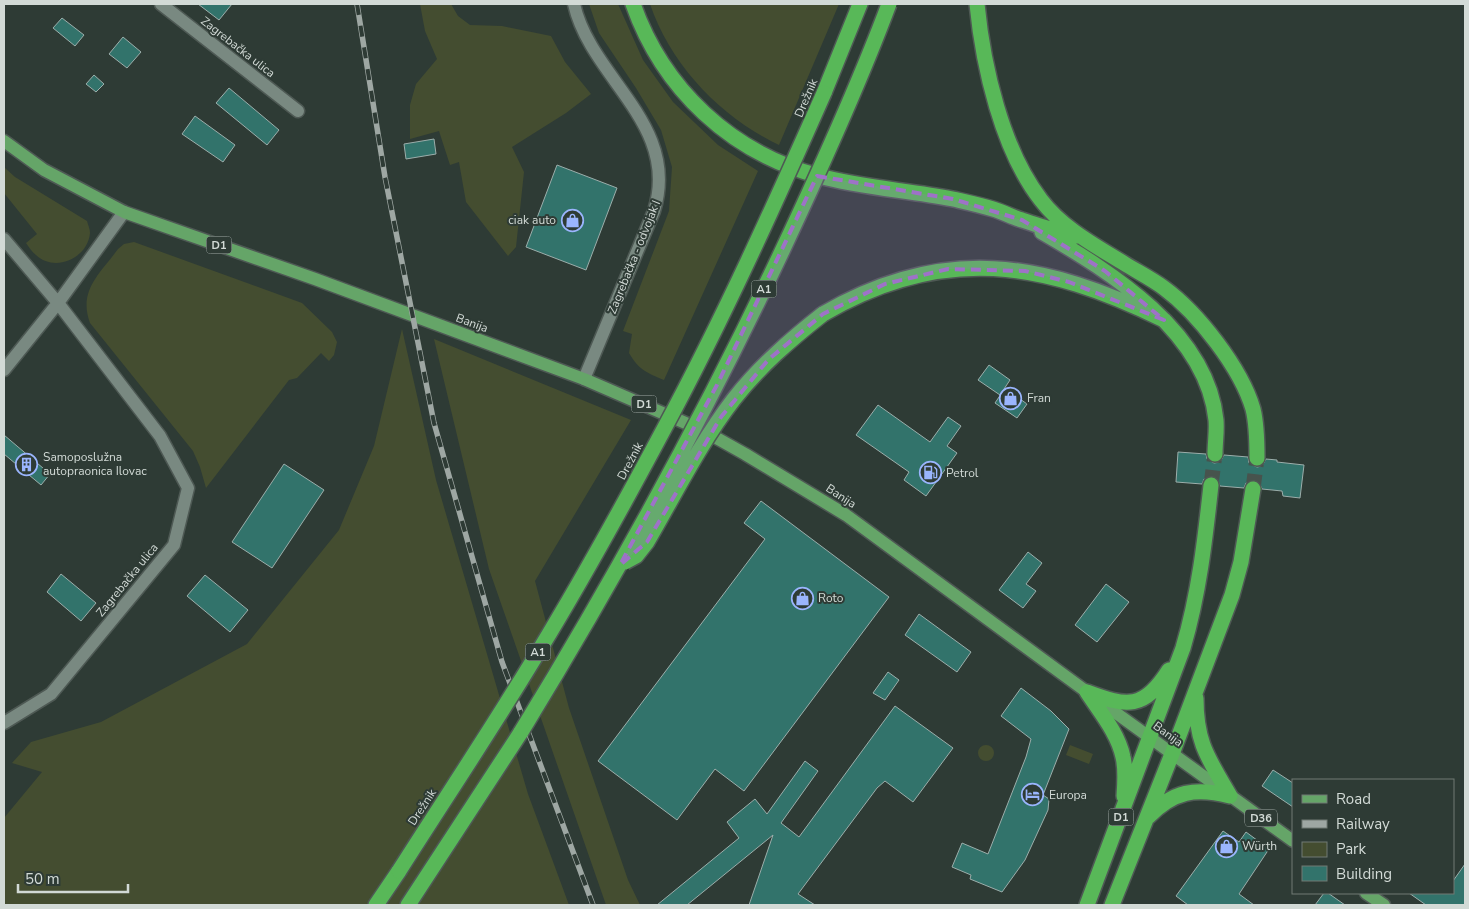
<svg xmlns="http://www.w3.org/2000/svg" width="1469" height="909" font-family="'Nunito Sans',sans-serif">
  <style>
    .green { fill: #444d30 }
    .building { fill: #32736b; stroke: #9caeab }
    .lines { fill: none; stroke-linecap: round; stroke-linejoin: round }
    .highway-tunnel { stroke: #47534d; stroke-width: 15; stroke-dasharray: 15 8; stroke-linecap: butt }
    .street-casing { stroke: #4e5954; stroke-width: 15 }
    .primary-casing { stroke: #4e5954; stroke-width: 15 }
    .highway-casing { stroke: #4e5954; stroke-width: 18 }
    .street { stroke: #798981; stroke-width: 12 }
    .primary { stroke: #65a568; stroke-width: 12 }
    .highway { stroke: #58b858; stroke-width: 15 }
    .rail-casing { stroke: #9ea7a3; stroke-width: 5.5 }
    .rail { stroke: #2e3b35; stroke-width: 4; stroke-dasharray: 11; stroke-linecap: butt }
    .highway-bridge-casing { stroke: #4e5954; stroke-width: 18; stroke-linecap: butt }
    .highway-bridge { stroke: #58b858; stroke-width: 15 }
    .marked { fill: #9e72c8; fill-opacity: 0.2; stroke: #9e72c8; stroke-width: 4; stroke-dasharray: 10 6; stroke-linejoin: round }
    .labels { text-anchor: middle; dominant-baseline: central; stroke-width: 4; stroke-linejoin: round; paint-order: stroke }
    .shield { fill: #2e3b35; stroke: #a1aaa6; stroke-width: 1 }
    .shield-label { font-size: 11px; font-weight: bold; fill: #d2dad6 }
    .street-label { font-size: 12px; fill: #d2dad6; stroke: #2e3b35 }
    .poi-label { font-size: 12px; fill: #d2dad6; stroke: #2e3b35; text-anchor: start }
  </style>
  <rect width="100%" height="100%" fill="#2e3b35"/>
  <path class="green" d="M420,4h31l7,12 12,9 32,1 49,10 14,26 26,32 -25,19 -54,34 12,25 -8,75 -8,9 -42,-54 -7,-40 -9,3 -11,-34 -29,8v-34l6,-21 21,-25 -12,-28z
    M589,4h29l25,56 30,42 45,43 40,26 -94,209c-17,-7 -25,-10 -35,-27l3,-19 -9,-3 46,-120 3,-44 -11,-37 -25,-42 -37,-55z
    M650,4h189l-60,141c-58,-28 -108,-79 -129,-141z
    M4,167l11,10 72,44c1,4 3,8 3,12 -2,25 -35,40 -54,22 -4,-3 -7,-8 -10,-12l11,-9 -33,-41z
    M134,242l168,61 30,29 5,10 -3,13 -5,6 -8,-8 -24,25 -8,2 -83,108 -6,-21 -7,-16 -103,-128c-12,-33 10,-49 28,-74l6,-5z
    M402,329l34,151 92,314 41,111h-565v-87l38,-46 -30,-9 19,-21 70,-20 146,-78 92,-114 35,-84z
    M434,339l197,81 -96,161 34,127 59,172 12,25h-34l-1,-3 -116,-333z
    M1070,745l23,9 -4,10 -23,-9z
    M978 753a8 8 0 1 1 16 0a8 8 0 1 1-16 0Z"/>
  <path class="building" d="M198,4h34l-13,16z
    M62,18l22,17 -9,11 -22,-18z
    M123,37l18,15 -14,16 -18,-14z
    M94,75l10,9 -8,8 -10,-8z
    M229,88l50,42 -12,15 -51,-42z
    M195,116l40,29 -12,17 -41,-28z
    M434,139l2,15 -30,5 -2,-15z
    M557,165l60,23 -31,82 -60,-23z
    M989,365l21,15 -10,15 -22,-15z
    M1005,388l22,16 -10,14 -22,-15z
    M878,405l52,37 18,-25 13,9 -14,20 10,7 -31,43 -22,-16 5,-8 -53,-37z
    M4,435l46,39 -9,11 -37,-31z
    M1178,452l28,2 1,5 7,4 6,-1 4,-7 24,2 1,6 8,4 5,-1 4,-7 11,1v2l27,3 -4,33 -17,-2 -1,-5 -20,-2 -3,-7 -5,-2 -8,3 -2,5 -24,-2 -3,-8 -5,-2 -8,3 -2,5 -26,-2z
    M284,464l40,26 -52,78 -40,-26z
    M761,501l128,96 -145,194 -29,-22 -38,51 -79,-59 167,-222 -21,-16z
    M1028,552l14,11 -16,21 10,7 -13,17 -24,-18z
    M61,574l35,29 -15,18 -34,-29z
    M205,575l43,35 -18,22 -43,-36z
    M1106,584l23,18 -32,40 -22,-17z
    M919,614l52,38 -14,20 -52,-37z
    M888,672l11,8 -14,20 -12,-7z
    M1021,688l30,23 18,18 -26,66 6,4 -1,11 -23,50 -23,32 -32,-13 1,-4 -19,-8 10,-24 26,11 38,-97 5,-18 -30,-23z
    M895,706l58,42 -40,54 -28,-21 -8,7 -79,106 17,11h-66l24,-70 -86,70h-30l82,-67 -12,-16 28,-23 12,15 38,-53 13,10 -37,52 18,14z
    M1273,770l20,13v24l-31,-21z
    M1223,831l16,11 7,-10 23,17 -30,45 15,11h-66l-12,-9z
    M1465,864v41h-39l-17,-12h44v-12z
    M1324,893h4l17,12h-30z"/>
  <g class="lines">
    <path class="highway-tunnel" d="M1211,485l4,-31
      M1253,489l4,-31"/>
    <defs>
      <path id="street" d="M161,4l137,107
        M574,4c17,75 107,120 80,207l-70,168
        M4,239l54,64 102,133 28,52 -14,57 -123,149 -47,29
        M4,370l54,-67 66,-91"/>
      <path id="primary" d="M4,141l40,29 80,42 191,67 269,100 120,52 41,23 101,61 241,177 206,149
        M1366,893l18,12"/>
      <path id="highway" d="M633,4c30,85 98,149 186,172 44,12 89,14 134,23 13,3 27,6 40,10 10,3 19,8 29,11 17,6 36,11 54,16
        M977,4c6,62 25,146 64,196 21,28 55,46 84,64 13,8 27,15 39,24 34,25 77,80 89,121 4,16 4,33 4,49
        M824,93l36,-89
        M1042,232c69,40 165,100 174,188 1,11 -1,23 -1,34
        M823,314c120,-70 221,-53 341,6
        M1087,692c13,20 31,41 36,65 3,12 2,26 1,39
        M1087,692c40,15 57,18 82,-22
        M1196,698c0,45 12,60 34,98
        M1148,817c25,-26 48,-30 82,-21
        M376,905l23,-34
        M408,905l113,-173
        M1087,905l96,-257c16,-54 22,-108 28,-163
        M1112,905l60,-151 60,-159 9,-33 12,-73"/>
    </defs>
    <use href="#street" class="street-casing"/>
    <use href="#primary" class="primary-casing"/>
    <use href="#highway" class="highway-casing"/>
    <use href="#street" class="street"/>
    <use href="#primary" class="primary"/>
    <use href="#highway" class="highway"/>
    <defs>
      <path id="rail" d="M357,4l28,173 49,246 68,239 91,243"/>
    </defs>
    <use href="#rail" class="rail-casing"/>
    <use href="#rail" class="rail"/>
    <defs>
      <path id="highway-bridge" d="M625,562l11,-6 11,-14c28,-48 53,-99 87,-143 26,-33 56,-59 89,-85
        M521,732c96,-157 184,-317 262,-483 38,-81 75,-162 106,-245
        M399,871c47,-74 96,-147 141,-222 44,-72 85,-147 125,-222 58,-108 109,-221 159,-334"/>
    </defs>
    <use href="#highway-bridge" class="highway-bridge-casing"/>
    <use href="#highway-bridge" class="highway-bridge"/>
  </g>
  <path class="marked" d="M817,176l136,23 69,21 83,51 59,49 -95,-38 -44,-11 -77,-2 -63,15 -62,30 -55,46 -47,57 -74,125 -27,23 98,-182z"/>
  <defs>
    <symbol id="shop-ring" viewBox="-11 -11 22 22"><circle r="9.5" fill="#2e3b35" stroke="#9ab5fd" stroke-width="1.5"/><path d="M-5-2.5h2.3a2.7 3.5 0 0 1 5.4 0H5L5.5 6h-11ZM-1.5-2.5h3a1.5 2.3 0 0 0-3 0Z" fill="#9ab5fd"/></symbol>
    <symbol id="building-ring" viewBox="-11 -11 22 22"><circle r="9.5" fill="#2e3b35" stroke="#9ab5fd" stroke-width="1.5"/><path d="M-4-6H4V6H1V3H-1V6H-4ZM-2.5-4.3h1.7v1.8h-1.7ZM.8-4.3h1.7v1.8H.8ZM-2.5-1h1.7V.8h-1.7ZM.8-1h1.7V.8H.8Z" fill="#9ab5fd"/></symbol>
    <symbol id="fuel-ring" viewBox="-11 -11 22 22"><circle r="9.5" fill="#2e3b35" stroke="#9ab5fd" stroke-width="1.5"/><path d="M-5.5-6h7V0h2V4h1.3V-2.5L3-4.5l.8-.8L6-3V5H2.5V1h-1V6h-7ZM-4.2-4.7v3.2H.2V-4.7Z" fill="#9ab5fd"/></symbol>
    <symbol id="hotel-ring" viewBox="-11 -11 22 22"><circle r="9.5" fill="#2e3b35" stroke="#9ab5fd" stroke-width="1.5"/><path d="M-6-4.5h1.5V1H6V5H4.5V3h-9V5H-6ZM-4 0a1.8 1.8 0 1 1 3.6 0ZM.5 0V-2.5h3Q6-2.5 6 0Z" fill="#9ab5fd"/></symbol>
  </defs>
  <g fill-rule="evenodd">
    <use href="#shop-ring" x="560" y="208" width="25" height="25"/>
    <use href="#shop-ring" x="998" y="386" width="25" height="25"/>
    <use href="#building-ring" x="14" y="452" width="25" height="25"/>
    <use href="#fuel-ring" x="918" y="460" width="25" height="25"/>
    <use href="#shop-ring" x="790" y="586" width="25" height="25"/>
    <use href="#hotel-ring" x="1020" y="782" width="25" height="25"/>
    <use href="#shop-ring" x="1214" y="834" width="25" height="25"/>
  </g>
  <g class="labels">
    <g class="shield">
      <rect x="206.5" y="236.5" width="25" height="17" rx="4"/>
      <rect x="751.5" y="280.5" width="25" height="17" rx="4"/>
      <rect x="631.5" y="395.5" width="25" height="17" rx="4"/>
      <rect x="525.5" y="643.5" width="25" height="17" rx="4"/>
      <rect x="1108.5" y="808.5" width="25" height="17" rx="4"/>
      <rect x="1245" y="809.5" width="32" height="17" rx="4"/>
    </g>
    <g class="shield-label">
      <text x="219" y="245">D1</text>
      <text x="764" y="289">A1</text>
      <text x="644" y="404">D1</text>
      <text x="538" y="652">A1</text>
      <text x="1121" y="817">D1</text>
      <text x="1261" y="818">D36</text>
    </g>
    <g class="street-label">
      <text transform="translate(238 47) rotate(38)">Zagrebačka ulica</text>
      <text transform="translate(806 98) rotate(-67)">Drežnik</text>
      <text transform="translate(634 257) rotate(-68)">Zagrebačka - odvojak I</text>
      <text transform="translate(472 323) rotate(20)">Banija</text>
      <text transform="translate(630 461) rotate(-62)">Drežnik</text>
      <text transform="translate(841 496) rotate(33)">Banija</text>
      <text transform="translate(127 580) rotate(-51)">Zagrebačka ulica</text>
      <text transform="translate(1168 734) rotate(36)">Banija</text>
      <text transform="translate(422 807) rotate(-57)">Drežnik</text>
    </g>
    <g class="poi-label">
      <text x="556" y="220" text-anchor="end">ciak auto</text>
      <text x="1027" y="398">Fran</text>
      <text x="43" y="457">Samoposlužna<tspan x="43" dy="14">autopraonica Ilovac</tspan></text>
      <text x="946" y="473">Petrol</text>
      <text x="818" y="598">Roto</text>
      <text x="1049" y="795">Europa</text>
      <text x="1242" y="846">Würth</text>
    </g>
  </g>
  <rect width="1469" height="909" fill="none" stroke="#d2dad6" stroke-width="10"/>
  <rect x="1292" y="779" width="162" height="115" fill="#2e3b35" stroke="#707b75"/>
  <rect x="1302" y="795" width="25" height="8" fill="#65a568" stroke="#707b75"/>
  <text x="1336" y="804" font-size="15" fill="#d2dad6">Road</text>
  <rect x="1302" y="820" width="25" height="8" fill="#9ea7a3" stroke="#707b75"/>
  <text x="1336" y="829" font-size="15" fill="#d2dad6">Railway</text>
  <rect x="1302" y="842" width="25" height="15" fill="#444d30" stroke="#707b75"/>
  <text x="1336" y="854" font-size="15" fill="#d2dad6">Park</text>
  <rect x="1302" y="866" width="25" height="15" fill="#32736b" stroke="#707b75"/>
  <text x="1336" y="879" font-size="15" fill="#d2dad6">Building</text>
  <path d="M18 884v8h110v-8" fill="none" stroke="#d2dad6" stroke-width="2.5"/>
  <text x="25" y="884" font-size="15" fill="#d2dad6" stroke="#2e3b35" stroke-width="4" paint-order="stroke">50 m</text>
</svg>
